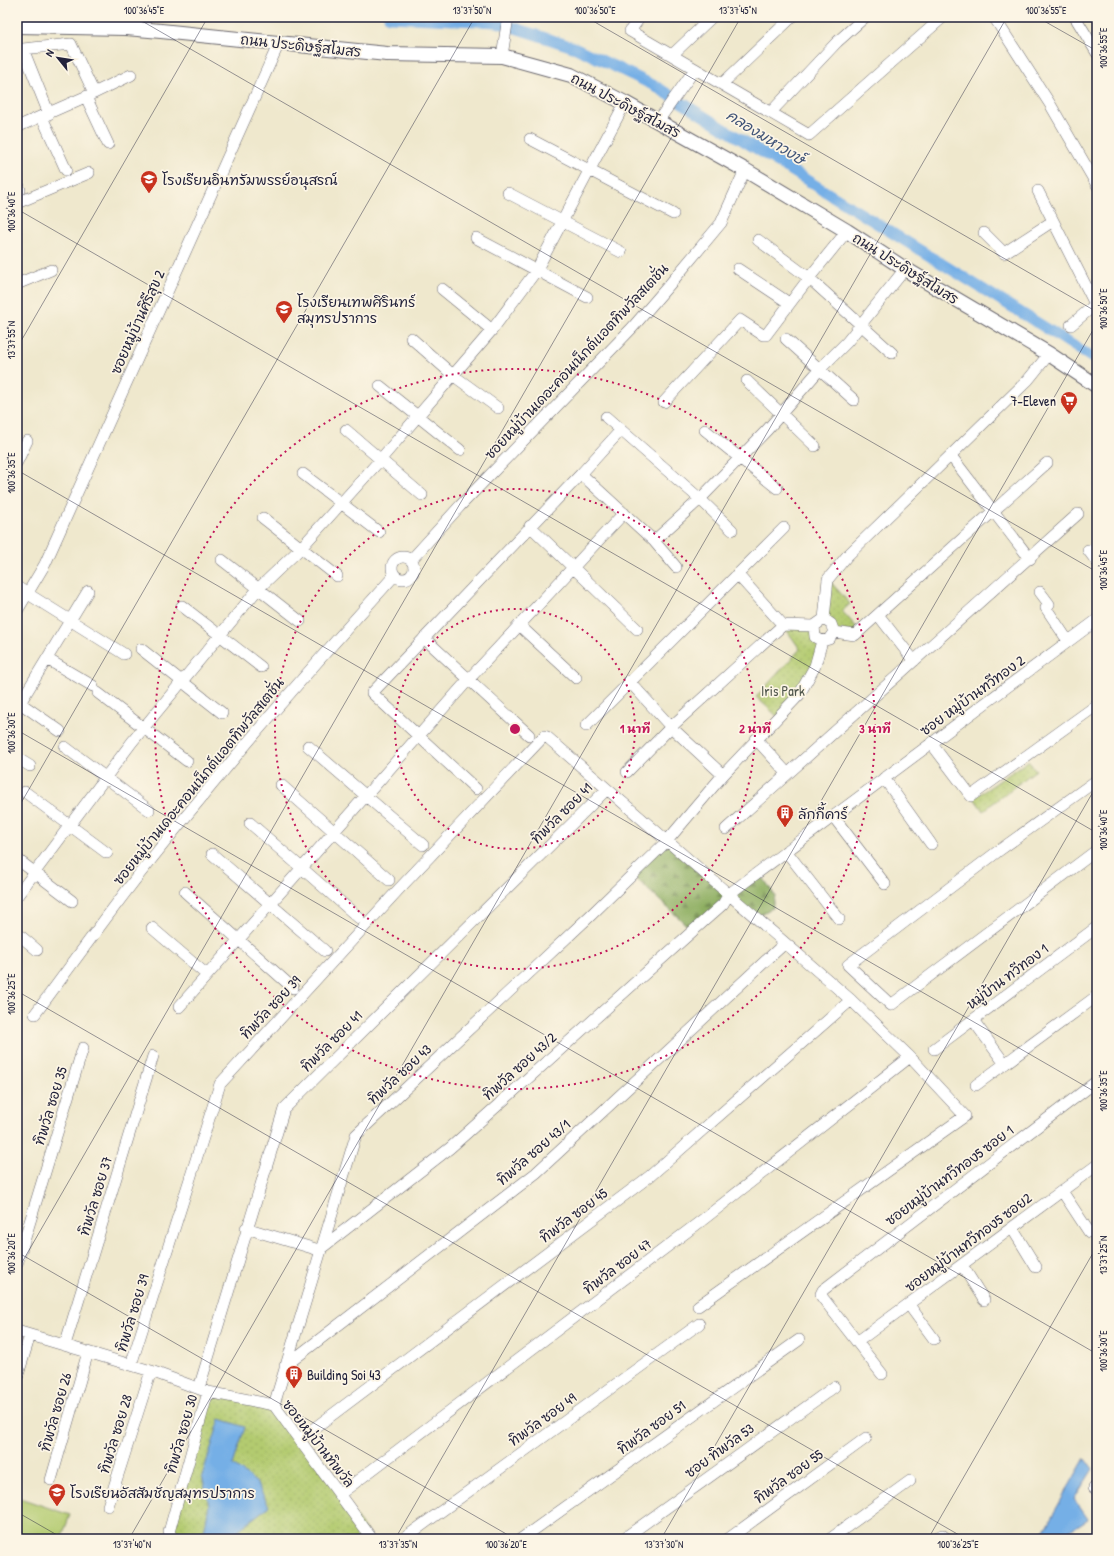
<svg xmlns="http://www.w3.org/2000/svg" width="1114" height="1556" font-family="'Patrick Hand','Playpen Sans Thai',sans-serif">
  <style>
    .grass { fill: #b3cb70; stroke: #6a7656 }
    .forest { fill: url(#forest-firs); stroke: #58684e }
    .park { fill: url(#park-dots); stroke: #6a7656 }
    .water { fill: #75afe6; stroke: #4c6890 }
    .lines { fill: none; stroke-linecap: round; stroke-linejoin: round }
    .canal { stroke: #75afe6; stroke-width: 11 }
    .minor-casing { stroke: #6a676e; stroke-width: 12 }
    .tertiary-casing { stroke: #6a676e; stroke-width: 16 }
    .minor { stroke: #fff; stroke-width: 11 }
    .tertiary { stroke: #fff; stroke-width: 14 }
    .ticks { fill: none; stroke: #22223b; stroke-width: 1; stroke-opacity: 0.45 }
    .ring { fill: none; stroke: #c2185b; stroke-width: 2; stroke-dasharray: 2 4 }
    .labels { text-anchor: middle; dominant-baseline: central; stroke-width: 3.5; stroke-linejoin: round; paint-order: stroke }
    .street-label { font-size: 14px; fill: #22223b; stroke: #fcf5e5 }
    .poi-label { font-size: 14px; fill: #22223b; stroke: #fcf5e5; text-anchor: start }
    .park-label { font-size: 14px; fill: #4e554b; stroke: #fcf5e5 }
    .water-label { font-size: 15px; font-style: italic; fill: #3f5377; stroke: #fcf5e5 }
    .centre { fill: #c2185b; stroke: #fcf5e5; stroke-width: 2 }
    .ring-label { font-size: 12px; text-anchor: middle; font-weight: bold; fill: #c2185b; stroke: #fcf5e5; stroke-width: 3.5; stroke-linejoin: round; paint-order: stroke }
    .neatline { fill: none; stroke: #22223b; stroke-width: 1.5 }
    .ticks-label { font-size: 10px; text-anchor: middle; fill: #22223b }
  </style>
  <defs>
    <pattern id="forest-firs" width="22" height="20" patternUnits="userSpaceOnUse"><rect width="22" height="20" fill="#8eaf62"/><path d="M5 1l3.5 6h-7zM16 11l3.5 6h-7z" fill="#748e52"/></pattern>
    <pattern id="park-dots" width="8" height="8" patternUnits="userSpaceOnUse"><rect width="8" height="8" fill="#b3cb70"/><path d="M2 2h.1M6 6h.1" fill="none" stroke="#9aae62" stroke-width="1.8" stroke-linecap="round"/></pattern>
  </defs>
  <rect width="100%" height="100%" fill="#fcf5e5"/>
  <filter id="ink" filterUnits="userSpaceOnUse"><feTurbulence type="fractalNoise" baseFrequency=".025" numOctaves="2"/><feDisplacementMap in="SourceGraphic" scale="8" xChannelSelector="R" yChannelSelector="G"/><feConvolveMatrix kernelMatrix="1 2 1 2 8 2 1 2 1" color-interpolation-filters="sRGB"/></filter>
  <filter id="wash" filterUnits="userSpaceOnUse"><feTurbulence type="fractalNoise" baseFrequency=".012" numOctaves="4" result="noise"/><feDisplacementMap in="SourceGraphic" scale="16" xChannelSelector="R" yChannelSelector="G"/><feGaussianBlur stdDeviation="0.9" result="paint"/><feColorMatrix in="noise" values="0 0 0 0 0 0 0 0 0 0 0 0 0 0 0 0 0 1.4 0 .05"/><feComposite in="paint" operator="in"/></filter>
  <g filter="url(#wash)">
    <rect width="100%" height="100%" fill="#efe8cd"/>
    <path class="grass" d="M17,1497l53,18 -9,24h-44z"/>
    <path class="forest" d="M667,841l62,53 30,-23 16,25 -3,12 -16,9 -27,-23 -36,37 -61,-56z"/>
    <path class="park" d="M828,579l22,25 -8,7 18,20 -26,1 -10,-13z
      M783,625l31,1 8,15 -7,25 -37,51 -22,-20 44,-48z
      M1028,761l8,9 -53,41 -9,-13z
      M208,1392l66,13 98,134h-198l-5,-7z"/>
    <path class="water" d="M220,1419l25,8 -12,38 23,17 13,24 -42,33h-15l-8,-7 5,-27 -7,-29z
      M1085,1458l8,11 -19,30 14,20 -31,20h-18z"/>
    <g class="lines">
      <path class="canal" d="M389,17l108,5 79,26 79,38 394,244 48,31"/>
    </g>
  </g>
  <g filter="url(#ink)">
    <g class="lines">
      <defs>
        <path id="minor" d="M640,17l-10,14 179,104 134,-118
          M994,17l56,87 47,81
          M1075,17l22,36
          M23,49l26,65
          M17,52l6,-3 48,-5 23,49 -77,34
          M672,55l40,-38
          M502,56l6,-39
          M722,84l70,-67
          M94,93l37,-18
          M86,97l22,47
          M771,112l66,-70 28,-25
          M42,117l24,53
          M658,121l37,-52
          M530,139l143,75
          M17,181l3,9
          M1038,191l57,113
          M508,193l113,59
          M17,203l72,-30
          M984,233l20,20 49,-32
          M476,238l111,59
          M758,240l51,38 83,75
          M738,269l51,34
          M17,284l34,-14
          M442,289l50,41
          M1071,325l26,-22
          M411,338l43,38 44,32
          M786,339l68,61
          M747,381l68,65
          M380,386l80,64
          M664,402l76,-82 23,15h3l43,-57 38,-47
          M606,417l94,82 32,31
          M346,430l76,65
          M705,430l72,58
          M951,456l79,103
          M17,462l10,-21
          M303,474l76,58
          M581,474l73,67 22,26
          M263,518l74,58
          M530,526l107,103
          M654,541l46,-42 67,-69 53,-61 27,-27 58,-73
          M1088,550l9,12
          M392 568a11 11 0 1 1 22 0a11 11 0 1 1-22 0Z
          M222,560l78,61
          M411,560l49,-54 172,-178 38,-44 51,-61 24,-53
          M737,574l46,51 31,1 10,-7 7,5 3,8 -5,7 -7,2 -7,-4 -1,-11
          M17,587l107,67
          M1040,592l9,12 -3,4 22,33
          M182,606l79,61
          M17,611l28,-47 234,-521
          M879,616l35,45
          M824,619l4,-40 19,-23 181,-176 21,-26
          M519,625l57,53
          M834,632l21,3 192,-172
          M424,638l105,97
          M141,649l81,64
          M47,659l46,27
          M629,681l42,46 52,48
          M98,693l89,68
          M20,703l40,28
          M17,708l71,-117
          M586,726l198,-198
          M756,739l31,34
          M931,743l40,53 126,-91
          M308,746l115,99
          M65,747l84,63
          M17,758l13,8
          M627,772l44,-45 112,-102
          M884,778l47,66
          M1097,780l-100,72 -149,113 43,40 206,-155
          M281,785l108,95
          M476,789l-104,-96 209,-219 40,-44
          M25,792l82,61
          M833,816l52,68
          M250,823l109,95
          M726,829l352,-315
          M786,851l53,68
          M212,854l113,97
          M17,859l55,42
          M185,892l108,96
          M17,896l115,-154 126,-153 43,-41 79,-88 112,-130 44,-59 89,-168
          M152,928l55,47
          M17,933l20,17
          M179,1007l290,-328 155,-166
          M35,1014c35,-47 70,-96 106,-142 81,-102 166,-200 253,-296
          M973,1020l32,44
          M934,1049l163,-122
          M976,1085l121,-89
          M1062,1191l27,41
          M246,1228l73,22 131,-102 273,-244 6,-10 368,-274
          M1012,1228l24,39
          M17,1264l66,-216
          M962,1265l22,35
          M909,1305l25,34
          M17,1331l134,40 57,21 66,13 98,134
          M857,1342l240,-177
          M65,1345l88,-289
          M131,1365l89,-281 179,-195 145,-153 3,1 304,263 59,57 55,59 -267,190
          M285,1366l251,-193 249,-230
          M882,1374l-60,-77 -1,-3 2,-4 274,-209
          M17,1378l13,-43
          M199,1388l85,-279 323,-320
          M274,1405l82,-270 235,-220 76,-74 56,-66 76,-80 16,-29 7,-25
          M300,1439l350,-263 201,-176
          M51,1480l37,-128
          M1094,1488l3,-2
          M340,1494l365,-276 205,-161
          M108,1506l43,-135
          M173,1539l-4,-7 39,-140
          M403,1539l296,-215
          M521,1539l278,-199
          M623,1539l211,-152
          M728,1539l138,-101
          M830,1539l80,-58
          M934,1539l8,-4 5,4"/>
        <path id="tertiary" d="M17,26l109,2 35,3 226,23 115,2 69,19 54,28 120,67 102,61 58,38 144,85 48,32"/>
      </defs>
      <use href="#minor" class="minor-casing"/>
      <use href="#tertiary" class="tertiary-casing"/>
      <use href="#minor" class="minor"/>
      <use href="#tertiary" class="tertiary"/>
    </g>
  </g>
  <path class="ticks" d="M135,17l962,555M586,17l511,295M1037,17l60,34M17,209l1080,624M17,348l191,-331M17,470l1080,623M17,730l1080,624M17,810l458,-793M17,991l949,548M17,1252l498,287M17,1271l724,-1254M17,1512l47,27M129,1539l878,-1522M395,1539l702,-1216M661,1539l436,-754M928,1539l169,-293"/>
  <g class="ring">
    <circle cx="515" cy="729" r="120"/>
    <circle cx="515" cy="729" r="240"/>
    <circle cx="515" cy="729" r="360"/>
  </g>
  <defs>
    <symbol id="school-pin" viewBox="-11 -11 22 30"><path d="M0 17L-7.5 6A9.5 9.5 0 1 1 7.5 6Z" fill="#c8321e" stroke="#fcf5e5"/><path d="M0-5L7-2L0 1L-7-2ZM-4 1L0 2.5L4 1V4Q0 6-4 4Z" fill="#fff"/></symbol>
    <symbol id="supermarket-pin" viewBox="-11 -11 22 30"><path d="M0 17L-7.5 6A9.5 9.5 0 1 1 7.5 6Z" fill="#c8321e" stroke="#fcf5e5"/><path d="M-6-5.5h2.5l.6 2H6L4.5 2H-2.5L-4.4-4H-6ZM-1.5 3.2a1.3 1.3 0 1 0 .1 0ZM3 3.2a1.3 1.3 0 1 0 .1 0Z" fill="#fff"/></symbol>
    <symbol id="building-pin" viewBox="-11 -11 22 30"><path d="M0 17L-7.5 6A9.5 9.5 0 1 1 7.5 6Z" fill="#c8321e" stroke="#fcf5e5"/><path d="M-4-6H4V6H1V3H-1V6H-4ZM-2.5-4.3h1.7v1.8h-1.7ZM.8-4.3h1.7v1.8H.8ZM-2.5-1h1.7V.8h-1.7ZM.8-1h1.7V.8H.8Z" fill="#fff"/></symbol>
  </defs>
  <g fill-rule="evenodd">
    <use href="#school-pin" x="139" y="169" width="20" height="27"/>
    <use href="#school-pin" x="274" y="299" width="20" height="27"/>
    <use href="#supermarket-pin" x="1059" y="390" width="20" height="27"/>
    <use href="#building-pin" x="775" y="803" width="20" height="27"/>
    <use href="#building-pin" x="284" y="1364" width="20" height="27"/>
    <use href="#school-pin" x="47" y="1482" width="20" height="27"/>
  </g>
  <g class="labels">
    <g class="street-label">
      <text transform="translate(301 45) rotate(6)">ถนน ประดิษฐ์สโมสร</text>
      <text transform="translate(626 105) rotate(28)">ถนน ประดิษฐ์สโมสร</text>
      <text transform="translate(906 268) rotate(32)">ถนน ประดิษฐ์สโมสร</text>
      <text transform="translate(137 322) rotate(-66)">ซอยหมู่บ้านศิรีสุข 2</text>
      <text transform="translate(576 361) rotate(-47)">ซอยหมู่บ้านเดอะคอนเน็กต์แอตทิพวัลสเตชั่น</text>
      <text transform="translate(972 695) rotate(-36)">ซอย หมู่บ้านทวีทอง 2</text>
      <text transform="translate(198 781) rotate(-51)">ซอยหมู่บ้านเดอะคอนเน็กต์แอตทิพวัลสเตชั่น</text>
      <text transform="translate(561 813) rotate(-45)">ทิพวัล ซอย 41</text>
      <text transform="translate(1007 976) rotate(-37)">หมู่บ้าน ทวีทอง 1</text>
      <text transform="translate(270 1007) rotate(-47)">ทิพวัล ซอย 39</text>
      <text transform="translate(331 1041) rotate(-45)">ทิพวัล ซอย 41</text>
      <text transform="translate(519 1066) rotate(-42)">ทิพวัล ซอย 43/2</text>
      <text transform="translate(399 1074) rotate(-43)">ทิพวัล ซอย 43</text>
      <text transform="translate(50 1106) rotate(-73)">ทิพวัล ซอย 35</text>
      <text transform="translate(533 1152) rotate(-41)">ทิพวัล ซอย 43/1</text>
      <text transform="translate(949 1175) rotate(-37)">ซอยหมู่บ้านทวีทอง5 ซอย 1</text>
      <text transform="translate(95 1196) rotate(-73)">ทิพวัล ซอย 37</text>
      <text transform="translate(573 1215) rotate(-37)">ทิพวัล ซอย 45</text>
      <text transform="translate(968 1242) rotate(-37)">ซอยหมู่บ้านทวีทอง5 ซอย2</text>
      <text transform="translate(617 1266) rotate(-37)">ทิพวัล ซอย 47</text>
      <text transform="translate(132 1313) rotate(-73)">ทิพวัล ซอย 39</text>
      <text transform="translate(55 1412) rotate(-74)">ทิพวัล ซอย 26</text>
      <text transform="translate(542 1419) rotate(-36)">ทิพวัล ซอย 49</text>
      <text transform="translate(651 1427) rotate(-36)">ทิพวัล ซอย 51</text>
      <text transform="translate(115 1434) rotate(-73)">ทิพวัล ซอย 28</text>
      <text transform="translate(181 1434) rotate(-74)">ทิพวัล ซอย 30</text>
      <text transform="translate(319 1443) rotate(52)">ซอยหมู่บ้านทิพวัล</text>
      <text transform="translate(719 1450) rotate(-36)">ซอย ทิพวัล 53</text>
      <text transform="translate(788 1476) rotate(-36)">ทิพวัล ซอย 55</text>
    </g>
    <g class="poi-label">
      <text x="162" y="179">โรงเรียนอินทรัมพรรย์อนุสรณ์</text>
      <text x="297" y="301">โรงเรียนเทพศิรินทร์<tspan x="297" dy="16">สมุทรปราการ</tspan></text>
      <text x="1056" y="400" text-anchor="end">7-Eleven</text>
      <text x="798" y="813">ลักกี้คาร์</text>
      <text x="307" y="1374">Building Soi 43</text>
      <text x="70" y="1492">โรงเรียนอัสสัมชัญสมุทรปราการ</text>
    </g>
    <g class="park-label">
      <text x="783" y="690">Iris Park</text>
    </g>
    <g class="water-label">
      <text transform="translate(766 137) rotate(32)">คลองมหาวงษ์</text>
    </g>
  </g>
  <circle cx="515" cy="729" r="6" class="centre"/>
  <g class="ring-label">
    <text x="635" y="733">1 นาที</text>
    <text x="755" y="733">2 นาที</text>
    <text x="875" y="733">3 นาที</text>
  </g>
  <rect width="1114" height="1556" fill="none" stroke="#fcf5e5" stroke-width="44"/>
  <g transform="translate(58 58) rotate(300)" stroke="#fcf5e5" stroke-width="3" paint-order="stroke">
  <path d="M0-3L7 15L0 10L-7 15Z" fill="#22223b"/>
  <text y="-6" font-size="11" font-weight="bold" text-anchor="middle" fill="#22223b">N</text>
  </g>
  <rect x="22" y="22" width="1070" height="1512" class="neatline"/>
  <g class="ticks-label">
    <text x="144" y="14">100°36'45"E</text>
    <text x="472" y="14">13°37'50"N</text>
    <text x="595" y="14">100°36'50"E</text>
    <text x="738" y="14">13°37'45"N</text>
    <text x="1046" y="14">100°36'55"E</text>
    <text transform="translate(1103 48) rotate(-90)" y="4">100°36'55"E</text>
    <text transform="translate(11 212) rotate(-90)" y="4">100°36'40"E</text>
    <text transform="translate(1103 309) rotate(-90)" y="4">100°36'50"E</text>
    <text transform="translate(11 340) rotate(-90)" y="4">13°37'55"N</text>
    <text transform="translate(11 473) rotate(-90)" y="4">100°36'35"E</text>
    <text transform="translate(1103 570) rotate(-90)" y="4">100°36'45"E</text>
    <text transform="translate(11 733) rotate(-90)" y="4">100°36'30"E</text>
    <text transform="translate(1103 830) rotate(-90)" y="4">100°36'40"E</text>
    <text transform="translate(11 994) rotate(-90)" y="4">100°36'25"E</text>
    <text transform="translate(1103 1091) rotate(-90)" y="4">100°36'35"E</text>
    <text transform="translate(11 1254) rotate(-90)" y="4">100°36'20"E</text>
    <text transform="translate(1103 1255) rotate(-90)" y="4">13°37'25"N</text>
    <text transform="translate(1103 1351) rotate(-90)" y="4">100°36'30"E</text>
    <text x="132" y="1548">13°37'40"N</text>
    <text x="398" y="1548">13°37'35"N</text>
    <text x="506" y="1548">100°36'20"E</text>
    <text x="664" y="1548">13°37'30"N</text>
    <text x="958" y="1548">100°36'25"E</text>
  </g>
</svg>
